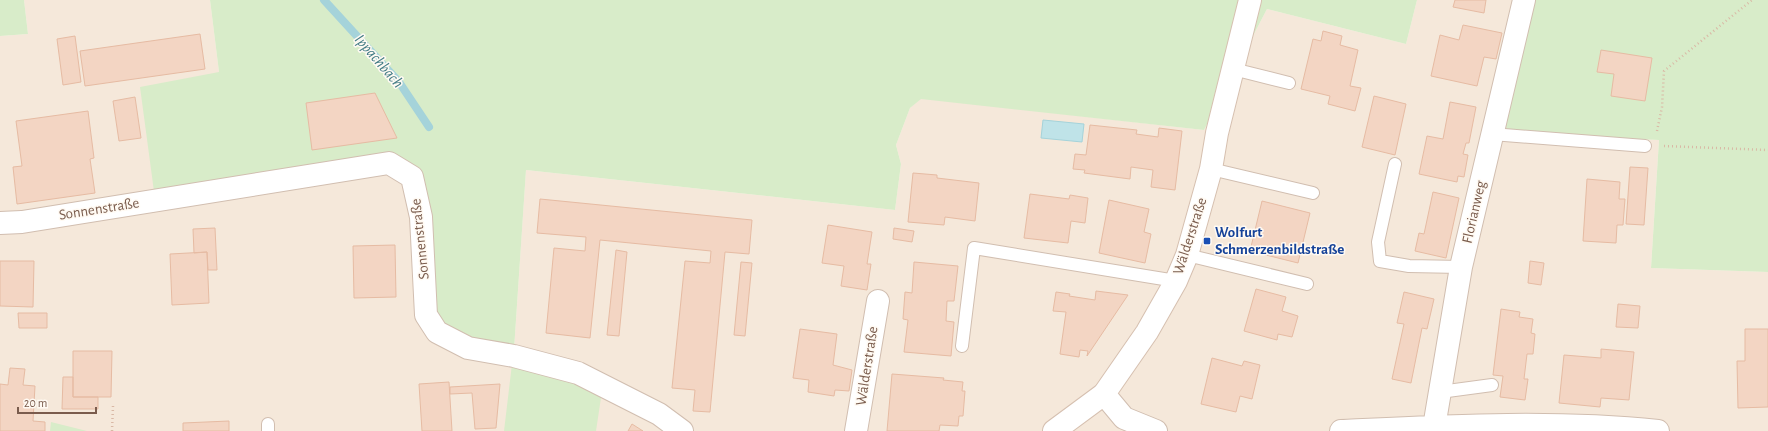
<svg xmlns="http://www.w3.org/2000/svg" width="1768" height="431" font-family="'Alegreya Sans',sans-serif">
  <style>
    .residential { fill: #f5e8da }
    .green { fill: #d8ecc9 }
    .water { fill: #bfe3e8; stroke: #a5d3da }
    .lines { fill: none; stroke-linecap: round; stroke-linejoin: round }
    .stream { stroke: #a5d3da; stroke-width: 8 }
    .building { fill: #f3d5c3; stroke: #e6bba3 }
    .service-casing { stroke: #d1beb0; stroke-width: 14 }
    .minor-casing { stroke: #d1beb0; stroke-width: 24 }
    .secondary-casing { stroke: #d6c0b0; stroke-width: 24 }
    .path { stroke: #d9b8a5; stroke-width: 2.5; stroke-dasharray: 1 3; stroke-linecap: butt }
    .service { stroke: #fff; stroke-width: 12 }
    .minor { stroke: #fff; stroke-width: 22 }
    .secondary { stroke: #fff; stroke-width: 22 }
    .transit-dot { fill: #1a4fb4; stroke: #fffaf3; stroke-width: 1.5 }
    .labels { text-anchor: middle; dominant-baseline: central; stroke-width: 3; stroke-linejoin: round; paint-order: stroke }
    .street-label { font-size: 15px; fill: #7a5c4d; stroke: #fffaf3 }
    .transit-label { font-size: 15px; font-weight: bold; fill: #164399; stroke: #fffaf3; text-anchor: start }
    .water-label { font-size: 16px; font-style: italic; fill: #437c86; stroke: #fffaf3 }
  </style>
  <rect width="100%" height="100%" fill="#fdf6ec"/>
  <path class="residential" d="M24,0h186l9,72 170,89 125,189 12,-180 369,40 6,-46 -5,-19 14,-37 11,-10 283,32 63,-121 139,35 11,-44h117l-15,133 140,7 -8,128 117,4v159h-1768v-395l28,-2z"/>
  <path class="green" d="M0,0h24l4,34 -28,2z
    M210,0h1207l-11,44 -139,-35 -63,121 -283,-31 -11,9 -14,37 5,19 -6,46 -369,-40 -12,180 -75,-19 -17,-114 -33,-56 -234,38 -15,-112 79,-15z
    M1534,0h234v272l-117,-4 8,-128 -150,-7 -3,-5 2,-18z
    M512,364l90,27 -6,40h-92z
    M51,422l36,9h-37z"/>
  <path class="water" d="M1043,120l41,4 -2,18 -41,-4z"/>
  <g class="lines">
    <path class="stream" d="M324,0l75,82 30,45"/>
  </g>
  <path class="building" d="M1455,0h31l-2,13 -31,-6z
    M1463,25l39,8 -6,26 -12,-2 -7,29 -46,-10 9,-41 19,5z
    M1323,31l19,5 -2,9 18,5 -8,36 11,2 -6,23 -27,-7 2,-8 -29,-7 12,-50 8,2z
    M200,34l5,35 -120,17 -5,-35z
    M75,36l6,46 -18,3 -6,-46z
    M1601,50l51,8 -7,43 -34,-5 3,-22 -17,-2z
    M375,93l22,45 -85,12 -6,-47z
    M1374,96l32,8 -11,51 -33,-8z
    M135,97l6,41 -22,3 -6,-40z
    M1450,102l26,5 -7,36h-3l-3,11 5,1 -4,22 -6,-1 -1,6 -38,-8 8,-38 16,3z
    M88,111l6,47 -4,1 5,34 -78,11 -4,-37 9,-1 -6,-45z
    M1090,125l47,5 -1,4 22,3 1,-9 23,3 -7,59 -24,-3 2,-17 -22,-3 -1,12 -46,-6 1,-3 -12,-1 2,-15 11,1z
    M1630,167l18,1 -4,57 -18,-1z
    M913,173l24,2v3l42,5 -4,38 -30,-4 -1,8 -36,-3z
    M1587,179l33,3 -1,17h6l-2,26h-6l-1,18 -33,-2z
    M1433,192l26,6 -13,60 -31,-7 4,-18 5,1z
    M1030,194l39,5 1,-4 18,3 -3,25 -14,-2 -3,22 -44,-5z
    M540,199l212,21 -3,34 -24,-2 -15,160 -17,-1 2,-21 -23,-2 13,-127 25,2 1,-12 -111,-11 -10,98 -44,-5 8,-85 31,3 1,-14 -49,-4z
    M1109,200l40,9 -5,23 7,2 -6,29 -46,-10z
    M1262,201l48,12 -12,50 -48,-12z
    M828,225l44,7 -5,32h4l-4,26 -26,-4 3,-20 -22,-3z
    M215,228l2,42h-9l-1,-18 -13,1 -1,-24z
    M894,228l20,3 -2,11 -19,-3z
    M395,245l1,52 -42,1 -1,-52z
    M616,250l11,2 -8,84 -12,-1z
    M207,252l2,51 -37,2 -2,-51z
    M0,261h34l-1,46 -33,-1z
    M1530,261l14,2 -3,22 -13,-2z
    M741,262l11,1 -7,73 -11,-1z
    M914,262l44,4 -4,35h-7l-1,20 8,1 -3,34 -47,-4 4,-32 -5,-1 2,-27 7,1z
    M1256,289l30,8 -4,14 16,5 -6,21 -14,-3 -1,6 -33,-9z
    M1096,291l32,4 -41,61 1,-5 -8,-1 -1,7 -19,-3 6,-42 -13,-1 3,-19 14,2 -1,2 26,4z
    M1404,292l30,7 -7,30 -5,-1 -11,55 -19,-4 12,-55 -7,-1z
    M1618,304l22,2 -2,22 -22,-1z
    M1501,309l19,3 -1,5 14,2 -2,14 4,1 -2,20h-6l-3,25h4l-3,21 -25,-3 3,-21 -10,-1z
    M18,313h29v15h-28z
    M800,329l37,5 -4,31 19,5 -3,21 -14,-1 -1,6 -26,-4 1,-12 -16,-2z
    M1745,329h23v78l-30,1 -1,-47h8z
    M1601,349l33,3 -5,48 -28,-2 -1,9 -41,-4 5,-48 37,3z
    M73,351h39l-1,46h-38z
    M1212,358l30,8 2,-5 16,4 -8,34 -12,-3 -4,16 -35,-8z
    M10,368l15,1 -2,16 12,1 -2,35 12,1v9h-45v-47l8,1z
    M892,374l52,4 -1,2 20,2 -1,9h3l-2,25h-4l-1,10 -18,-1 -1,6h-52z
    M63,377h10v20h25v12h-36z
    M449,382l3,49h-30l-3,-47z
    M500,384l-4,44 -21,1 -3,-36 -22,1v-7z
    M229,421v10h-46v-8z
    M632,424l11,7h-15z"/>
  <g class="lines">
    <defs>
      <path id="service" d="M1233,69l56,14
        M1492,134l153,12
        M1395,164l-17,78 2,19 29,5 52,1
        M1211,169l102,24
        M1187,255l120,29
        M962,346l12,-98 202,33
        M1440,392l52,-7
        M268,431v-7"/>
      <path id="minor" d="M0,223l22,-1 367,-59 23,14 9,40 5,98 11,17 31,16 46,8 64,17 81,41 23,17
        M1104,394l20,24 32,13
        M1434,427l27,-160 63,-267
        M856,431l22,-130
        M1341,431c105,-5 212,-11 317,0"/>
      <path id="secondary" d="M1054,431l50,-37 43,-62 29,-51 11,-26 24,-86 6,-36 33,-133"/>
    </defs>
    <use href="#service" class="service-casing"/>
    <use href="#minor" class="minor-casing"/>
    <use href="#secondary" class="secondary-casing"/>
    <path class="path" d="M1657,131l5,-24 2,-36 88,-71
      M1664,146l104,4
      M112,431l1,-25"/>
    <use href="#service" class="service"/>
    <use href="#minor" class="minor"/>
    <use href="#secondary" class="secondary"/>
  </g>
  <rect class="transit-dot" x="1203" y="237" width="8" height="8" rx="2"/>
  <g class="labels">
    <g class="street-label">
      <text transform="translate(99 209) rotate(-9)">Sonnenstraße</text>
      <text transform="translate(1474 212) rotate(-77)">Florianweg</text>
      <text transform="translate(1190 236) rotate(-72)">Wälderstraße</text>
      <text transform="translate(420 239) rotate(-96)">Sonnenstraße</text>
      <text transform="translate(867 366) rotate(-81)">Wälderstraße</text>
    </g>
    <g class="transit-label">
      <text x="1215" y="232">Wolfurt<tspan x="1215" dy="17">Schmerzenbildstraße</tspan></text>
    </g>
    <g class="water-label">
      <text transform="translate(379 61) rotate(49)">Ippachbach</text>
    </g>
  </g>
  <path d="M18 407v6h78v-6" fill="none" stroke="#7a5c4d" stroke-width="2"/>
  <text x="24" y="407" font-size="12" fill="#7a5c4d" stroke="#fffaf3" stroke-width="3" paint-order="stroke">20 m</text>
</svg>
